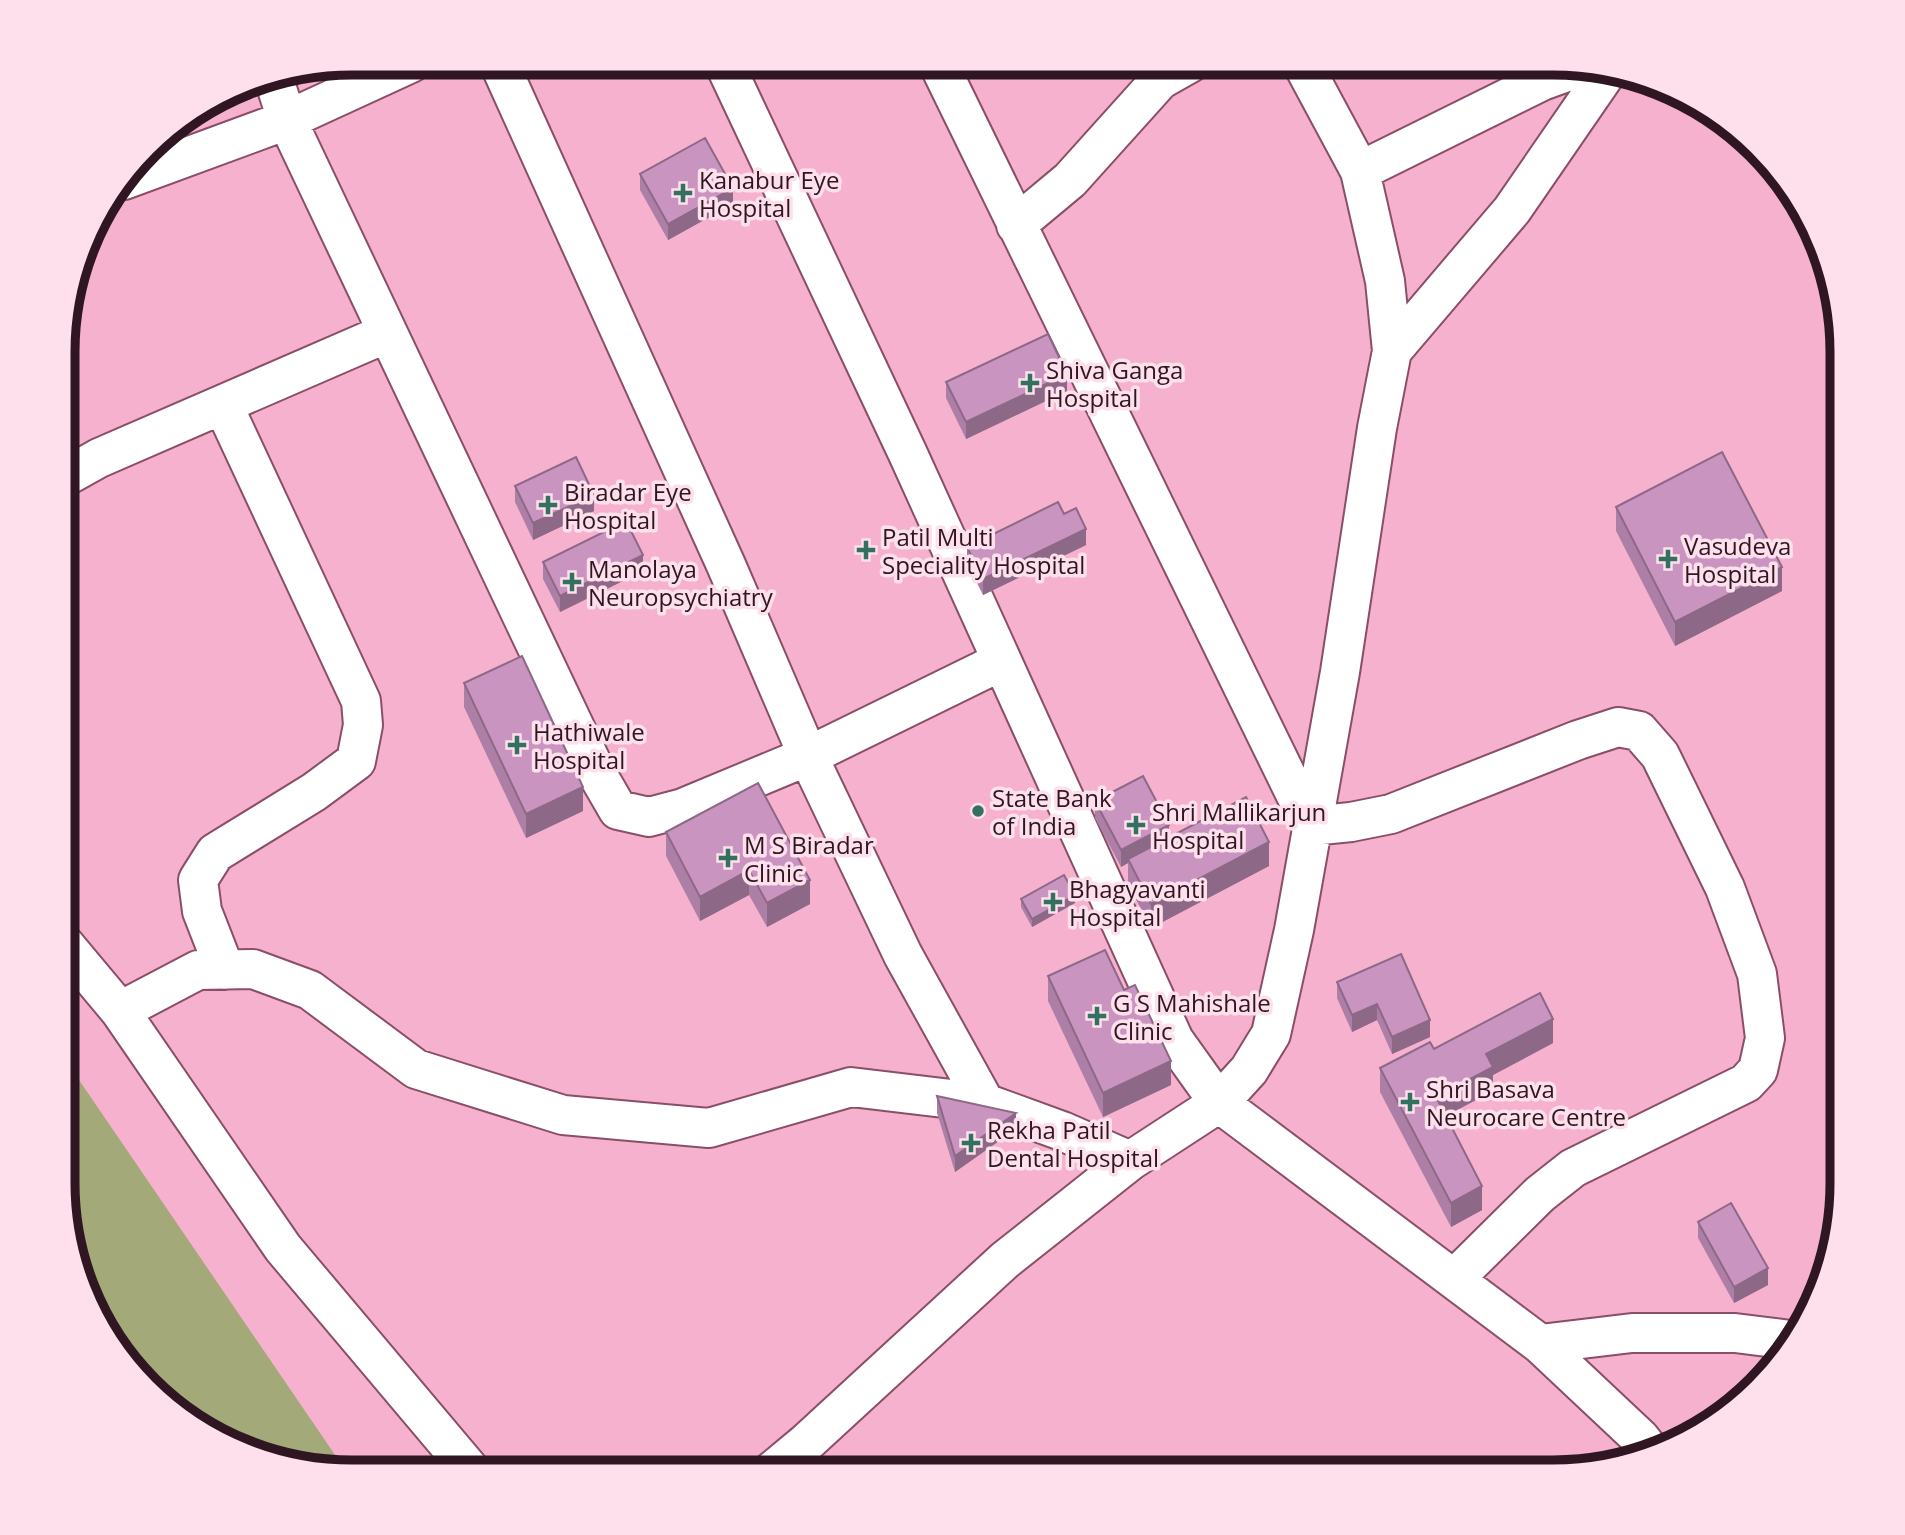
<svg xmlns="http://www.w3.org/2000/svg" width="1905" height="1535" font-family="'Open Sans',sans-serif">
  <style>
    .green { fill: #a4a979 }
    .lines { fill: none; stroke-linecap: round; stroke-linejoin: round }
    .minor-casing { stroke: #894e68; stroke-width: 42 }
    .minor { stroke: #fff; stroke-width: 38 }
    .wall { fill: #ae7fa6 }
    .shaded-wall { fill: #8d6887 }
    .building { fill: #ca94c1; stroke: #8d6887; stroke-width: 2 }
    .poi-dot { fill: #327160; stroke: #fde0eb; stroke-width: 2.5 }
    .labels { text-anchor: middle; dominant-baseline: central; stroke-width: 7; stroke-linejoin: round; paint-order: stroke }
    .poi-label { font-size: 24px; fill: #2f1622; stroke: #fde0eb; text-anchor: start }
    .rim { fill: none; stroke: #2f1622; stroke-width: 9 }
  </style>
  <rect width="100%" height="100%" fill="#f6b1ce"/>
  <path class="green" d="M64,1058l282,413h-12l-93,-21 -80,-50 -68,-90 -29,-108z"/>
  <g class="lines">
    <defs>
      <path id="minor" d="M499,63l227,502 82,191 95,199 82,148
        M724,63l184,391 266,586 45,63 321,241 100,94 11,14
        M938,63l373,763 40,-4 40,-8 187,-74 40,-13 21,4 21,24 65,133 32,86 8,64 -7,32 -12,13 -173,85 -33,26 -86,85
        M273,76l14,44 309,652 22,38 31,7 34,-9 125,-52 194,-95
        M1360,171l182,-90 33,-12 14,-1
        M124,180l163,-60 124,-57
        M1016,225l54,-45 90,-100 30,-17
        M1392,351l120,-141 95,-138
        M223,405l138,296 2,24 -7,36 -42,31 -99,61 -17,27 4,31 23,59
        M65,477l34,-19 288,-125
        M64,944l56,67 163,237 188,223
        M120,1011l78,-41 55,-1 57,21 106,79 147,46 146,13 142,-41 134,16 77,28 68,30
        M1540,1344l92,-11h103l56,7
        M771,1472l36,-30 198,-182 125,-99 89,-58 30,-33 22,-36 23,-104 46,-258 37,-244 15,-77 -7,-70 -25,-110 -58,-108"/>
    </defs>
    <use href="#minor" class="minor-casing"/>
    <use href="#minor" class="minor"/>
  </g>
  <path class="wall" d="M640,174l93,30 -65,36 -28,-50z
    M946,382l121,9 -101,48 -20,-41z
    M515,486l79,25 -61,29 -18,-38z
    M1616,507l166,84 -107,55 -59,-115z
    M1064,514l22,31 -103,50 -16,-32v-16z
    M543,562l100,9 -83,41 -17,-33z
    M464,683l119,128 -57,27 -62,-131z
    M758,783l52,121 -43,23 -18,-32 -49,26 -34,-65v-24z
    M1095,801l74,37 100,28 -118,62 -23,-44v-21l-7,4 -26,-49z
    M1021,899l54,4 -43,24 -11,-20z
    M1048,976l123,109 -68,32 -55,-116z
    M1337,982l93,55 -38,17 -15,-34 -25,12 -15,-34z
    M1553,1043l-60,32v16l-47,25 36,94 -31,17 -71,-135v-24l54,-19z
    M937,1096l79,33 -61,43 -18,-59z
    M1698,1222l70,63 -34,18 -36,-65z"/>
  <path class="shaded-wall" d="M313,70l-12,5v-4z
    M733,188v16l-65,36v-16z
    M1067,374v17l-101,48v-17z
    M594,495v16l-61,29v-17z
    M1086,529v16l-103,50v-16z
    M643,555v16l-83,41v-16z
    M1782,567v24l-107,55v-24z
    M583,787v24l-57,27v-24z
    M1169,825v17l-41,17v4l-7,4v-17z
    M1269,842v24l-118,62v-24z
    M749,870v25l-49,26v-24z
    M810,880v24l-43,23v-24z
    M1075,895v8l-43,24v-8z
    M1377,1004v16l-25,12v-17z
    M1553,1019v24l-60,32v16l-57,30v-24l50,-43z
    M1430,1020v17l-38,17v-17z
    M1171,1061v24l-68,32v-24z
    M1016,1113v16l-61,43v-16z
    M1482,1186v24l-31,17v-24z
    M1768,1268v17l-34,18v-16z"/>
  <path class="building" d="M705,138l28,50 -65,36 -28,-50z
    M1048,334l19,40 -101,48 -20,-40z
    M1722,452l60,115 -107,55 -59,-115z
    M576,457l18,38 -61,28 -18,-37z
    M1058,502l6,12 12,-6 10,21 -103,50 -16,-32z
    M626,521l17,34 -83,41 -17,-34z
    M522,656l61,131 -57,27 -62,-131z
    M1143,776l26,49 -48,25 -26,-49z
    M758,783l52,97 -43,23 -18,-33 -49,27 -34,-65z
    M1246,797l23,45 -118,62 -23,-45z
    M1064,875l11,20 -43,24 -11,-20z
    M1105,950l19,40 11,-5 36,76 -68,32 -55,-117z
    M1401,954l29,66 -38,17 -15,-33 -25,11 -15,-33z
    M1540,993l13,26 -67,35 7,13 -57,30 46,89 -31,17 -71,-135 50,-26 4,7z
    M937,1096l79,17 -61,43z
    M1731,1203l37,65 -34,19 -36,-65z"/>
  <g class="poi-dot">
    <path d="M679.5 182.5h7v7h7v7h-7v7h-7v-7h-7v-7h7z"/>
    <path d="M1026.5 372.5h7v7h7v7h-7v7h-7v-7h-7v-7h7z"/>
    <path d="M544.5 494.5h7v7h7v7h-7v7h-7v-7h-7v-7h7z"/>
    <path d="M862.5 539.5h7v7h7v7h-7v7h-7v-7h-7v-7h7z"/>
    <path d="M1664.5 548.5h7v7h7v7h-7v7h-7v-7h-7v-7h7z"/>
    <path d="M568.5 571.5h7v7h7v7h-7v7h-7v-7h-7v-7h7z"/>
    <path d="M513.5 734.5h7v7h7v7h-7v7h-7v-7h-7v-7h7z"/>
    <circle cx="978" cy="811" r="7"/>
    <path d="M1132.5 814.5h7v7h7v7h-7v7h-7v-7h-7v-7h7z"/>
    <path d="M724.5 847.5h7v7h7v7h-7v7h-7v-7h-7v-7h7z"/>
    <path d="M1049.5 891.5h7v7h7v7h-7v7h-7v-7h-7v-7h7z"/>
    <path d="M1093.5 1005.5h7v7h7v7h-7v7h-7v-7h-7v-7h7z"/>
    <path d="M1406.5 1091.5h7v7h7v7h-7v7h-7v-7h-7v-7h7z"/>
    <path d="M967.5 1132.5h7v7h7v7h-7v7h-7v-7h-7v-7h7z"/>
  </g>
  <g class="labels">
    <g class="poi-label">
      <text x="699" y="179">Kanabur Eye<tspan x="699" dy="28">Hospital</tspan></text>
      <text x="1046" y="369">Shiva Ganga<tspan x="1046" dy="28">Hospital</tspan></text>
      <text x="564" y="491">Biradar Eye<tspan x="564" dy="28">Hospital</tspan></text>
      <text x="882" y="536">Patil Multi<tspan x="882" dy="28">Speciality Hospital</tspan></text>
      <text x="1684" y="545">Vasudeva<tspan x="1684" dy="28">Hospital</tspan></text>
      <text x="588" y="568">Manolaya<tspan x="588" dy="28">Neuropsychiatry</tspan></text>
      <text x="533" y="731">Hathiwale<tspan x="533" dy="28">Hospital</tspan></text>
      <text x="992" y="797">State Bank<tspan x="992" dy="28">of India</tspan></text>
      <text x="1152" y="811">Shri Mallikarjun<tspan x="1152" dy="28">Hospital</tspan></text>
      <text x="744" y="844">M S Biradar<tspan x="744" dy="28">Clinic</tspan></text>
      <text x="1069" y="888">Bhagyavanti<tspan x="1069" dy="28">Hospital</tspan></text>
      <text x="1113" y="1002">G S Mahishale<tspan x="1113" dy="28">Clinic</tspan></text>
      <text x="1426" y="1088">Shri Basava<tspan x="1426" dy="28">Neurocare Centre</tspan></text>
      <text x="987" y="1129">Rekha Patil<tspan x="987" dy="28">Dental Hospital</tspan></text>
    </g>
  </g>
  <path d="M0 0H1905V1535H0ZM352 75H1553A277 277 0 0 1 1830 352V1183A277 277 0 0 1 1553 1460H352A277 277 0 0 1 75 1183V352A277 277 0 0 1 352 75Z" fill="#fde0eb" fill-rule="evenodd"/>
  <path class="rim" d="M352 75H1553A277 277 0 0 1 1830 352V1183A277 277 0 0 1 1553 1460H352A277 277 0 0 1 75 1183V352A277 277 0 0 1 352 75Z"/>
</svg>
